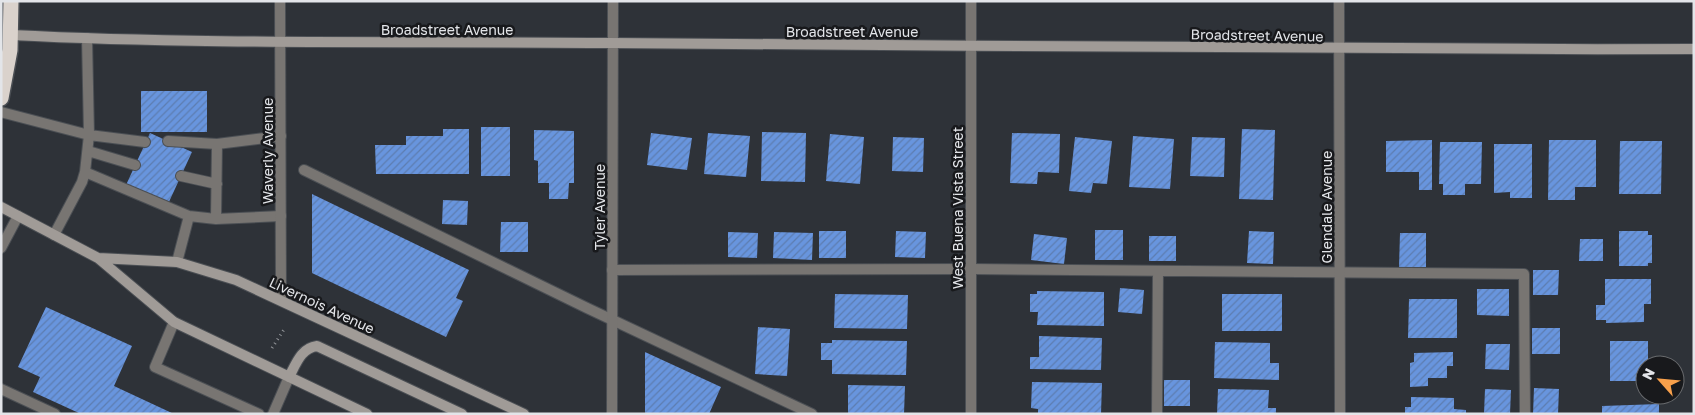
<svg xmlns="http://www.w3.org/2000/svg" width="1695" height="415" font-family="'Golos Text',sans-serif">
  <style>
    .building { fill: url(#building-hatch) }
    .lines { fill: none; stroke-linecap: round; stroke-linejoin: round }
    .lane-casing { stroke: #4b4f54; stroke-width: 12 }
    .street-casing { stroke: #4b4f54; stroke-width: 12 }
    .secondary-casing { stroke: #4b4f54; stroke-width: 12 }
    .highway-casing { stroke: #4b4f54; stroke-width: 18 }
    .path { stroke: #919498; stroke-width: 3; stroke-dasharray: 1 4; stroke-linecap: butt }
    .lane { stroke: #787572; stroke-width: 10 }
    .street { stroke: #787572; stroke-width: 10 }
    .secondary { stroke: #a09b97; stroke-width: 10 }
    .highway { stroke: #dad2cc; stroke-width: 15 }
    .labels { text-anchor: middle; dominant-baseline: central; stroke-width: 5; stroke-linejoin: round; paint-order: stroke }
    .street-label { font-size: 14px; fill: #e3e5e9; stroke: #18191c }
  </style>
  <defs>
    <pattern id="building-hatch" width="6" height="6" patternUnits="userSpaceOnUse" patternTransform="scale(1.25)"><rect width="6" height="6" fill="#6895de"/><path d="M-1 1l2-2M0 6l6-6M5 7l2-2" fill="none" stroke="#5d7db0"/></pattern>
  </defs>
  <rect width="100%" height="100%" fill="#2e3238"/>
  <path class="building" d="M141,91h66v41h-66z
    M481,127h29v49h-29z
    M443,129h26v45h-93l-1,-29h31v-9h37z
    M1242,129l33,1 -2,70 -34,-1z
    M534,130l40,1v52h-5l-1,16h-19v-16h-11v-22l-4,-1z
    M762,132l44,1 -1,49 -44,-1z
    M150,133l42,19 -24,52 -42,-19z
    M651,133l41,5 -5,32 -40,-5z
    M708,133l42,3 -4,41 -42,-3z
    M1012,133l48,1 -1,39 -21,-1 -1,12 -27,-1z
    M830,134l34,3 -4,47 -34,-3z
    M1133,136l41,3 -4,50 -41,-2z
    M893,137l31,1 -1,34 -31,-1z
    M1075,137l37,4 -5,43 -14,-1 -2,10 -22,-2z
    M1192,137l33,1 -1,39 -34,-1z
    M1432,140v50h-13v-18h-33v-31z
    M1549,140h47v47h-21v13h-27z
    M1620,141h42l-1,53h-42z
    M1440,142h42l-1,42h-16v11h-22v-11h-4z
    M1494,144h38v54h-22v-6l-16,1z
    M312,194l157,76 -13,28 7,3 -17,36 -134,-64z
    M443,200l25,1 -1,24 -25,-1z
    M501,222h27v30h-28z
    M1095,230h28v30h-28z
    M819,231h27v27h-27z
    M896,231l30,1 -1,26 -30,-1z
    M1249,231l25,1 -1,32 -26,-1z
    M1619,231h29v4h4v28h-4v3h-29z
    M728,232l30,1 -1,25 -29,-1z
    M774,232l39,1 -1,27 -39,-2z
    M1400,233h26v34h-27z
    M1034,234l33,4 -3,26 -33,-4z
    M1149,236h27v25h-27z
    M1580,239h23v22h-24z
    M1533,270h26l-1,25h-25z
    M1605,279h46v25h-7v18l-38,1v-3h-10v-15h9z
    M1120,288l24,2 -2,24 -24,-2z
    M1477,289h32v27l-32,-1z
    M1037,291l67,1v34l-67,-1 1,-13h-8v-18h7z
    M835,294l73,1 -1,34 -73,-1z
    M1222,294h60v37h-60z
    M1409,299h48v39h-49z
    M46,307l86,39 -18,40 60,28h-93l-48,-22 7,-15 -22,-10z
    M758,327l32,2 -3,47 -32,-2z
    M1532,328h28v26h-28z
    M1039,336l63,2 -1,32 -71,-1v-12h9z
    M832,340l75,1 -1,34 -74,-1v-14h-11v-17h11z
    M1610,341h38v24h-3v16h-35z
    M1215,342l55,1v20h9v17l-65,-2z
    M1486,344h24l-1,26 -24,-1z
    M645,352l76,35 -12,27h-64z
    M1453,352v14h-6v12h-19v8l-18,1v-24l4,-1v-9z
    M1164,380h26v26h-26z
    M1032,382l70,1 -1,31h-63v-5l-7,-1z
    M848,385l57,1 -1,28h-56z
    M1534,388l25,1 -1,25h-25z
    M1218,389l51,1 -1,18h8v6h-59z
    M1485,389l26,1 -1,24h-26z
    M1411,397l43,1v11l12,1v4h-61v-7h6z
    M1659,404v10h-57v-8z"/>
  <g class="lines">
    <defs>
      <path id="lane" d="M1,112l88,23 -2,-97
        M168,141l49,3 64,-8
        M145,142l-56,-7 -4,37 104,44 27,3 65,-3
        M88,151l47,14
        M304,170l283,138 225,106
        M181,176l36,8
        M216,219l1,-75
        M54,235l28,-53 3,-10
        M1,248l17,-32
        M177,262l12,-46
        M612,270l359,-1 553,5 1,140
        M174,322l-19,45 104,47
        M1,389l54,25
        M273,414l16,-37
        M1157,414l1,-143"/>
      <path id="street" d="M280,1l1,299
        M1339,1l1,413
        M612,414l1,-413
        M971,414v-413"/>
      <path id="secondary" d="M11,35c200,10 400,6 600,8 361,2 722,7 1083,6
        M1,207l97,51 76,64 193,92
        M98,258l79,4 59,18 288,134
        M289,377c7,-13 12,-29 28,-31l145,68"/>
      <path id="highway" d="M1,98l9,-48 1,-49"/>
    </defs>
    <use href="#lane" class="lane-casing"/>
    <use href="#street" class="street-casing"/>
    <use href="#secondary" class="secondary-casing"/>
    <use href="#highway" class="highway-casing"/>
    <path class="path" d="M272,348l13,-20"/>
    <use href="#lane" class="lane"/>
    <use href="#street" class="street"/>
    <use href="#secondary" class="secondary"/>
    <use href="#highway" class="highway"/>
  </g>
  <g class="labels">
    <g class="street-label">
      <text x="447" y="29">Broadstreet Avenue</text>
      <text x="852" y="31">Broadstreet Avenue</text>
      <text transform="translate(1257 35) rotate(1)">Broadstreet Avenue</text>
      <text transform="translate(267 151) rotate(-90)">Waverly Avenue</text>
      <text transform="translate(599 207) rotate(-90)">Tyler Avenue</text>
      <text transform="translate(1326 207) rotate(-90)">Glendale Avenue</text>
      <text transform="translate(957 208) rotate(-90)">West Buena Vista Street</text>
      <text transform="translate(322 305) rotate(25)">Livernois Avenue</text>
    </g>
  </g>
  <rect width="1695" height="415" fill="none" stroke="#e3e5e9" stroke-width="5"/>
  <g transform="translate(1660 380) rotate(297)"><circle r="24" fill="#18191c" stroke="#696b6e"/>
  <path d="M0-4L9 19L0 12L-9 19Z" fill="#f8a04b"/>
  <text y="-8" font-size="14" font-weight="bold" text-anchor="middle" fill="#e3e5e9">N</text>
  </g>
</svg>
